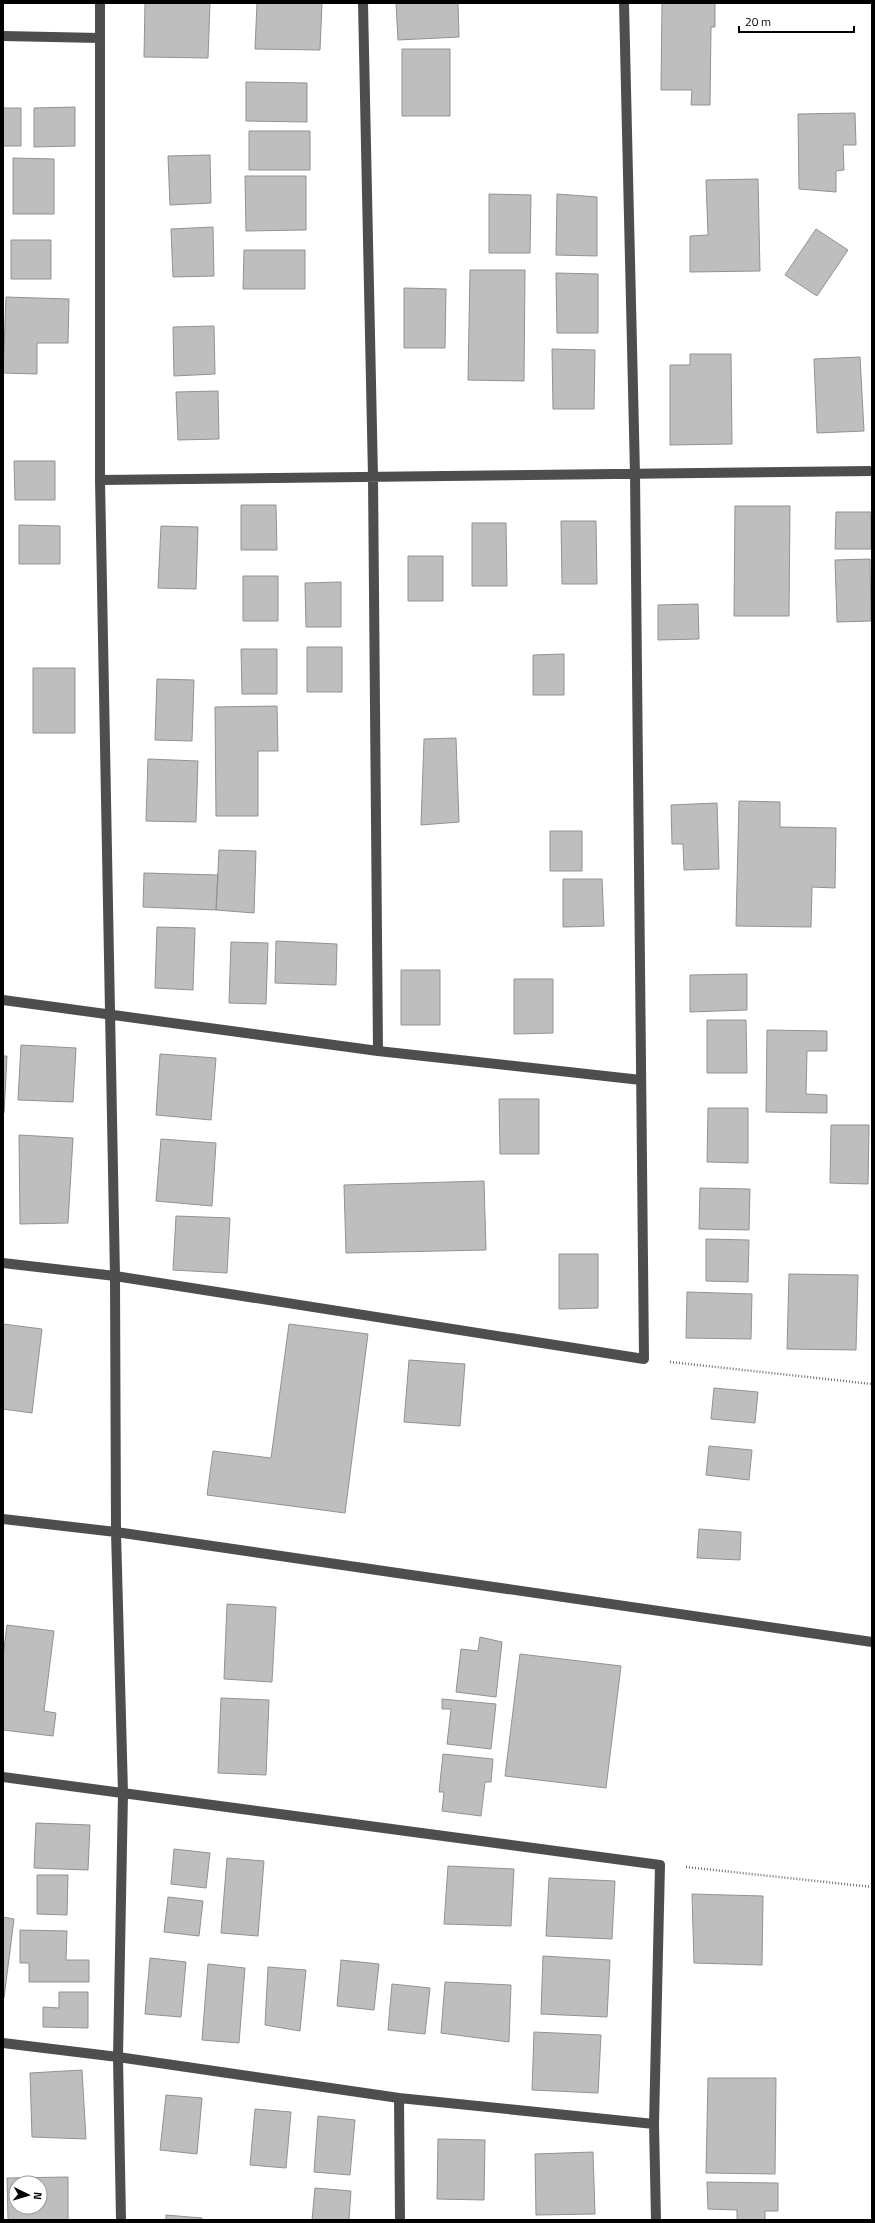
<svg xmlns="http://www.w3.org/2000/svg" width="875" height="2223" font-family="'Titillium Web',sans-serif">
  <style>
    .building { fill: #bebebe; stroke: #929292; fill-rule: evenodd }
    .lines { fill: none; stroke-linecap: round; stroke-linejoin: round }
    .path { stroke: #707070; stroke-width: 2.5; stroke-dasharray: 1 2; stroke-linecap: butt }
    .minor { stroke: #4e4e4e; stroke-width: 10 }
  </style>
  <rect width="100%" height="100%" fill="#fff"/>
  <path class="building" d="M145,3h65l-2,55 -64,-1z
    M257,3h65l-2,47 -65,-1z
    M396,3h62l1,34 -61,3z
    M662,3h53v24h-4l-1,78h-19l1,-15h-31z
    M402,49h48v67h-48z
    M246,82l61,1v39l-61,-1z
    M75,107v39l-41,1v-39z
    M3,108h18v38h-18z
    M855,113l1,32h-13l1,25 -8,1v21l-37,-3 -1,-75z
    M249,131h61v39h-61z
    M210,155l1,48 -41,2 -2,-49z
    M13,158l41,1v55h-41z
    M245,176h61v54l-60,1z
    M758,179l2,92 -70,1v-36l18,-1 -2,-55z
    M489,194l42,1 -1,58h-41z
    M557,194l40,3v59l-41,-1z
    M213,227l1,49 -41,1 -2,-48z
    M816,229l32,21 -31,46 -32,-21z
    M11,240h40v39h-40z
    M244,250h61v39h-62z
    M470,270h55l-1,111 -56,-1z
    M556,273l42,1v59h-41z
    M404,288l42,1 -1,59h-41z
    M6,297l63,2 -1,44h-31v31l-34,-1z
    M214,326l1,48 -41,2 -1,-49z
    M552,349l43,1 -1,59h-41z
    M690,354h41l1,90 -62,1v-80h20z
    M860,357l4,74 -47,2 -3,-74z
    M218,391l1,48 -41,1 -2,-48z
    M14,461h41v39h-40z
    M241,505h35l1,45h-36z
    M735,506h55l-1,110h-55z
    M836,512h35v37h-36z
    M561,521h35l1,63h-35z
    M472,523h34l1,63h-35z
    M19,525l41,1v38h-41z
    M161,526l37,1 -2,62 -38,-1z
    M408,556h35v45h-35z
    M870,559l1,62 -34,1 -2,-62z
    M243,576h35v45h-35z
    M341,582v45h-35l-1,-44z
    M698,604l1,35 -41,1v-35z
    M307,647h35v45h-35z
    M241,649h36v45h-35z
    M564,654v41h-31v-40z
    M33,668h42v65h-42z
    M157,679l37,1 -2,61 -37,-1z
    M277,706l1,45h-20v65h-42l-1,-109z
    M456,738l3,84 -38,3 3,-86z
    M148,759l50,2 -2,61 -50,-1z
    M739,801l41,1v25l56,1 -1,60 -23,-1 -1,40 -75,-1z
    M717,803l2,66 -35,1 -1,-26h-11l-1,-39z
    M550,831h32v40h-32z
    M219,850l37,1 -2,62 -38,-3z
    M144,873l74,2 -2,35 -73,-3z
    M563,879h39l2,47 -41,1z
    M157,927l38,1 -2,62 -38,-2z
    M276,941l61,3 -1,41 -61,-2z
    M231,942l37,1 -2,61 -37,-1z
    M401,970h39v55h-39z
    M747,974v36l-57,2v-37z
    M514,979h39v54l-39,1z
    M707,1020h39l1,53h-40z
    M767,1030l60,1v20h-20l-1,43 21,1v18l-61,-1z
    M21,1045l55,3 -3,54 -55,-2z
    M160,1054l56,4 -5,62 -55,-5z
    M3,1056h4l-3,57h-1z
    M499,1099h40v55h-39z
    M708,1108h40v55l-41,-1z
    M831,1125h38l-1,59 -38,-1z
    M19,1135l54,3 -5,85 -48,1z
    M161,1139l55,4 -4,63 -56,-5z
    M484,1181l2,69 -140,3 -2,-68z
    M700,1188l50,1 -1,41 -50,-1z
    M176,1216l54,2 -3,55 -54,-3z
    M706,1239l43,1 -1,42 -42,-1z
    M559,1254h39v54l-39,1z
    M789,1274l69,1 -2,75 -69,-1z
    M687,1292l65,2 -1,45 -65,-1z
    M3,1324l39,5 -10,84 -29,-4z
    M289,1324l79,10 -23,179 -138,-18 6,-44 58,7z
    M409,1360l56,4 -5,62 -56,-4z
    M714,1388l44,4 -3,31 -44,-4z
    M709,1446l43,4 -3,30 -43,-5z
    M699,1529l42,3 -1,28 -43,-2z
    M227,1604l49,3 -4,75 -48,-3z
    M7,1625l47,6 -10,80 12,2 -3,23 -50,-6v-73z
    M480,1637l22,5 -6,55 -40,-5 5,-43 17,2z
    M520,1654l101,12 -15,122 -101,-12z
    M221,1698l48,2 -3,75 -48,-2z
    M442,1699l54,5 -5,45 -44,-5 4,-35h-9z
    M443,1754l50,5 -2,23h-6l-4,34 -39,-5 2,-19h-5z
    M36,1823l54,2 -2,45 -54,-2z
    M174,1849l36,4 -4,35 -35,-4z
    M227,1858l37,3 -6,75 -37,-3z
    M448,1866l66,3 -3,57 -67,-2z
    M37,1875h31l-1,40 -30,-1z
    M549,1878l66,3 -3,58 -66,-3z
    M692,1894l71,2 -1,69 -68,-2z
    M168,1897l35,4 -4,35 -35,-4z
    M3,1917l11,2 -10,79h-1z
    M20,1930l47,1 -1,29h23v22h-60v-19h-9z
    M543,1956l67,4 -3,57 -66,-3z
    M150,1958l36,4 -5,55 -36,-3z
    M341,1960l38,4 -5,46 -37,-4z
    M208,1964l37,4 -6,75 -37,-3z
    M268,1967l38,3 -6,61 -35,-6z
    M445,1982l66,3 -2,57 -68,-9z
    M392,1984l38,4 -5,46 -37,-4z
    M59,1992h29v36l-45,-1v-20l16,1z
    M534,2032l67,3 -3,58 -66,-3z
    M82,2070l4,69 -54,-2 -2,-64z
    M708,2078h68l-1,96 -69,-1z
    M166,2095l36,3 -5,56 -37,-4z
    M255,2109l36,3 -5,56 -36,-3z
    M318,2116l37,4 -5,55 -36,-3z
    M438,2139l47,1 -1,60 -47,-1z
    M593,2152l2,62 -59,1 -1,-61z
    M68,2177v43h-60l-1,-42zM16,2183h24v24h-24z
    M707,2182l71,1v28h-13v9h-28v-10l-29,-1z
    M315,2188l36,3 -2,29h-37z
    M166,2215l36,3v2h-36z"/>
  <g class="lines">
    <path class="path" d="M670,1362l202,22
      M686,1867l186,20"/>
    <path class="minor" d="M100,3v477l15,796 1,256 7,261 -5,264 3,163
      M363,3l10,474 5,574
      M3,36l97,2
      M100,480l772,-9
      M3,1000l375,51 263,29
      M3,1263l112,13 529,83 -9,-885 -11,-471
      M3,1519l113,13 756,110
      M3,1777l657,88 -6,259 2,96
      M3,2043l115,14 281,41 255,26
      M399,2098l1,122"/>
  </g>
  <rect width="875" height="2223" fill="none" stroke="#000000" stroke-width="8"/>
  <g transform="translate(28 2195) rotate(95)"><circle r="19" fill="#ffffff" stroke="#999999"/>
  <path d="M0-3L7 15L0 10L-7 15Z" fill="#000000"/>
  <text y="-6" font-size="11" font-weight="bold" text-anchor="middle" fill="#000000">N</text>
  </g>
  <path d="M739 26v6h115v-6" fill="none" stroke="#000000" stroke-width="2"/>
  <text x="745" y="26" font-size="12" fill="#000000" stroke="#ffffff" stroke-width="3" paint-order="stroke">20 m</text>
</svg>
